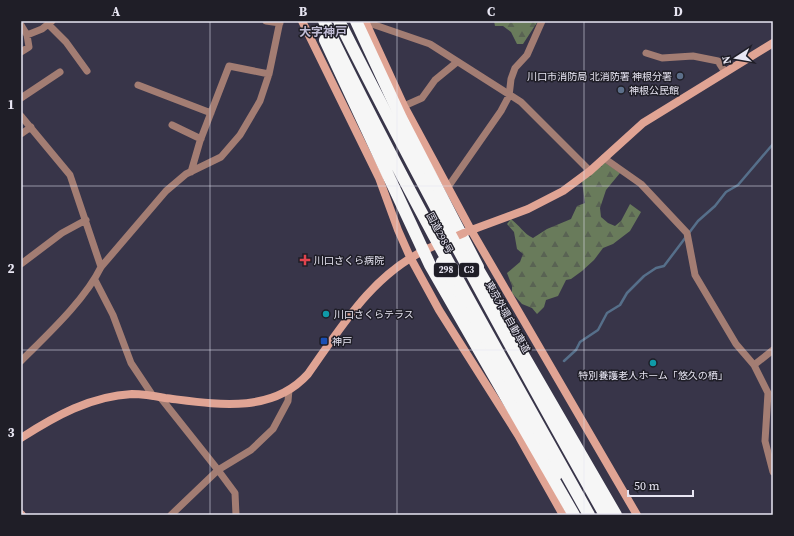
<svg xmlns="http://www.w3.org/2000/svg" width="794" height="536" font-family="'Source Serif 4','Noto Sans JP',serif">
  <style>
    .forest { fill: url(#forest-firs) }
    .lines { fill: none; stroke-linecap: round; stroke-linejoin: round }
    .stream { stroke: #566f8a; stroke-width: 2.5 }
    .street { stroke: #a37d73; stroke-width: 7 }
    .secondary { stroke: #e0a494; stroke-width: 8 }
    .highway { stroke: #f6f6f6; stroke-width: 12 }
    .secondary-bridge { stroke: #e0a494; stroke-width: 8 }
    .highway-bridge { stroke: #f6f6f6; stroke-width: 12 }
    .grid { fill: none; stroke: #e8e6f3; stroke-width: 1; stroke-opacity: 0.55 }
    .service-dot { fill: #5c6f8a; stroke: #1f1e27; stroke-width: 1.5 }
    .health-dot { fill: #e0444e; stroke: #1f1e27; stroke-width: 1.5 }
    .culture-dot { fill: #0f9aa8; stroke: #1f1e27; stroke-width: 1.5 }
    .transit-dot { fill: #1a4fb4; stroke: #1f1e27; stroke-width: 1.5 }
    .labels { text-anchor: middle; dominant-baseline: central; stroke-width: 3; stroke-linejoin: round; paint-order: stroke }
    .shield { fill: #1f1e27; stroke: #acaab6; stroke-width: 1 }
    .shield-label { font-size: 9px; font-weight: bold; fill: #e8e6f3 }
    .poi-label { font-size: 10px; fill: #e8e6f3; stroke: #1f1e27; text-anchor: start }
    .street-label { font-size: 10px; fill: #e8e6f3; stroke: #1f1e27 }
    .quarter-label { font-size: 12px; font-weight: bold; fill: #c0bcd5; stroke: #1f1e27 }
    .neatline { fill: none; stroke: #e8e6f3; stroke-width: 1.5 }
    .grid-label { font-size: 13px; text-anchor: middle; font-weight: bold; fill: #e8e6f3 }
  </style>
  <defs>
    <pattern id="forest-firs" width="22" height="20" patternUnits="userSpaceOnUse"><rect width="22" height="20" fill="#697b5b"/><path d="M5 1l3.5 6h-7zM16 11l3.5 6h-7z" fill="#596353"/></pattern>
  </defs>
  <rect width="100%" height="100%" fill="#383549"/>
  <path class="forest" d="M494,21h44l-15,23h-6l-6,-12 -8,-6h-8z
    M604,162l16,11 -14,17 -6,18 1,9 7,6 7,3 6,-5 9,-17 11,8 -11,19 -17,13 -10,4 -9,12 -12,11 -11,8 -5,1 -8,16 -12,4 -2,7 -7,7 -5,-6 -10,-4 -10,-11v-7l-5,-13 13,-11 3,-8 -6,-5 -3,-17 -7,-8 4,-5c8,6 13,15 22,19l14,-9 24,-10 6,-13 8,-3 -3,-22z"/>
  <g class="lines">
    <path class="stream" d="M564,361l12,-11 4,-8 18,-12 9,-17 13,-8 7,-12 17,-17 12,-8 8,-2 34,-45 17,-15 11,-14 12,-7 35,-41"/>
    <path class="street" d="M266,21l14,2
      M366,22l64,22 91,58 69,69
      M48,24l18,18 21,29
      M21,25l6,10
      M21,52l8,-5 -2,-12 15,-6 10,-8
      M646,53l16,5 31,-2 25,5 7,11
      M138,85l73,28
      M21,98l39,-26
      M404,106l18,-8 13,-18 22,-18
      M21,116l49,59 31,92
      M172,125l29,14
      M21,134l10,-7
      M604,158l37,26 46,49 8,42 41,69 18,21 14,28 -3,48 8,31
      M191,172l9,-31 29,-75 40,8
      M448,187l53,-76 8,-15 2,-17 4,-11 12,-13 15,-34
      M21,264l41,-31 24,-13
      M95,280l18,35 18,48 22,33
      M21,361c26,-26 64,-61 80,-94l65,-76 20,-17 35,-17 19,-22 20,-34 9,-27 11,-53
      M754,365l19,-15
      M160,397l58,73 17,23 1,22
      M171,515l47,-45 33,-20 22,-21 15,-28 1,-11"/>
    <path class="secondary" d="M302,21l77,157 19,52 12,27 29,53 79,125 45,80
      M365,21l39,85 67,124 166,285
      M466,232l62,-23 35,-18 27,-20 53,-48 130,-80
      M21,438c34,-22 70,-42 111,-44 11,0 23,2 33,4 49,6 106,17 143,-24 34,-48 64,-99 119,-125
      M21,514l1,1"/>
    <path class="highway" d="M356,21l45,97 77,149
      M442,262l56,107 59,105
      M503,317l18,34 95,164"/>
    <path class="secondary-bridge" d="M427,249l37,-16"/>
    <path class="highway-bridge" d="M324,21c81,169 174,331 265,494
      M339,21c84,167 174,331 266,494
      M325,40l105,225 144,250
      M472,259l39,67"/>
  </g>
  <path class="grid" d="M210,21v494M397,21v494M584,21v494M21,186h752M21,350h752"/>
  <g class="service-dot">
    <circle cx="680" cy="76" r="4"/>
    <circle cx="621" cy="90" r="4"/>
  </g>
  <path class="health-dot" d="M303 254h4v4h4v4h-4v4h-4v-4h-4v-4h4z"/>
  <g class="culture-dot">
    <circle cx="326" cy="314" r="4"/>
    <circle cx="653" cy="363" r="4"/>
  </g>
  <rect class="transit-dot" x="320" y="337" width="8" height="8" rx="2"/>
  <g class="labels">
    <g class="shield">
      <rect x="434" y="263" width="24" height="14" rx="3"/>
      <rect x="459" y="263" width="20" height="14" rx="3"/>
    </g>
    <g class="shield-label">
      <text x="446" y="270">298</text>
      <text x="469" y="270">C3</text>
    </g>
    <g class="poi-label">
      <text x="672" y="76" text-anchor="end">川口市消防局 北消防署 神根分署</text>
      <text x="629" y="90">神根公民館</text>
      <text x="314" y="260">川口さくら病院</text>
      <text x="334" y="314">川口さくらテラス</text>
      <text x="332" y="341">神戸</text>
      <text x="653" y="375" text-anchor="middle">特別養護老人ホーム「悠久の栖」</text>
    </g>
    <g class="street-label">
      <text transform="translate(440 233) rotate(62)">国道298号</text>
      <text transform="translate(508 317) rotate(61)">東京外環自動車道</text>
    </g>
    <g class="quarter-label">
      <text x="323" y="32">大字神戸</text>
    </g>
  </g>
  <rect width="794" height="536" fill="none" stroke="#1f1e27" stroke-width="44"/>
  <g transform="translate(736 58) rotate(258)" stroke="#1f1e27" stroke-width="3" paint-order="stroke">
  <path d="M0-3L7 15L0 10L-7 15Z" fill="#e8e6f3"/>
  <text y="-6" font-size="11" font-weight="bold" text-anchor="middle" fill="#e8e6f3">N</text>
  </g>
  <path d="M628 490v6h65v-6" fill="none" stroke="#e8e6f3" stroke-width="2"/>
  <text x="634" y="490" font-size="12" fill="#e8e6f3" stroke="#1f1e27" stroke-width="3" paint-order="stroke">50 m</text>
  <rect x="22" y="22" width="750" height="492" class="neatline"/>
  <g class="grid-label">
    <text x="116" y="16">A</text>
    <text x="303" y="16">B</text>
    <text x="491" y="16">C</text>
    <text x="678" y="16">D</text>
    <text x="11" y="109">1</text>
    <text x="11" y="273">2</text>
    <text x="11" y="437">3</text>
  </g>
</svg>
